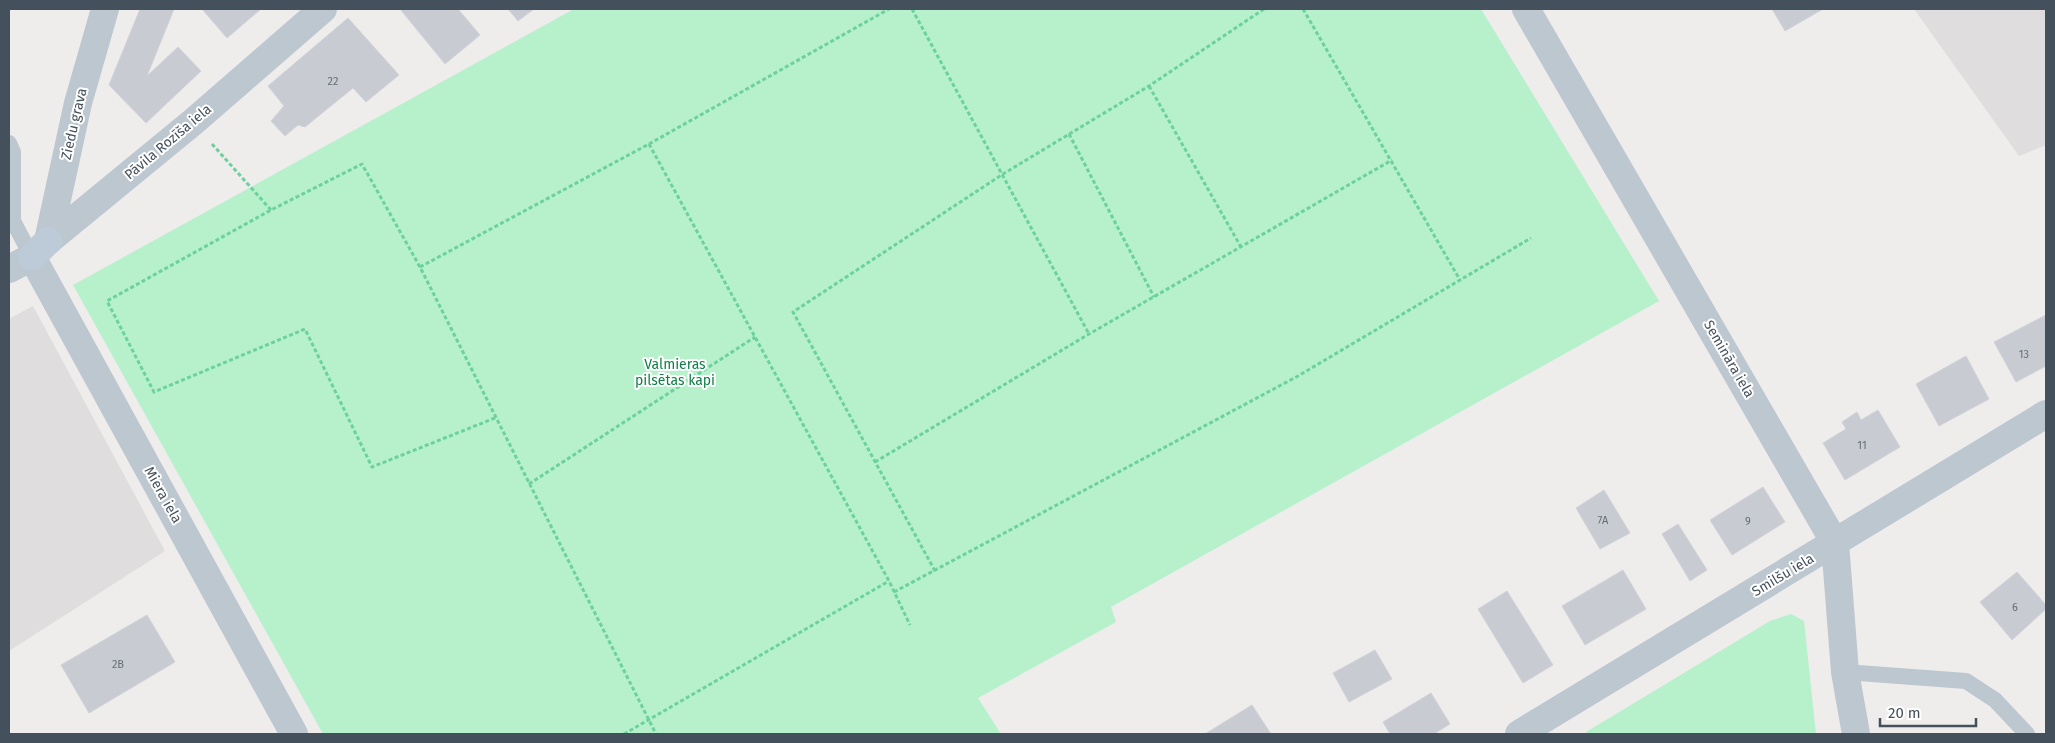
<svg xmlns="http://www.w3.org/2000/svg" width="2055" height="743" font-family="'Fira Sans',sans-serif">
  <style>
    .education { fill: #e0ddde }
    .green { fill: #b6f1cc }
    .building { fill: #c9cbd2; stroke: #d0d3d9 }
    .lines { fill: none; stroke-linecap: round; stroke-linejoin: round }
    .path { stroke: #6cd19d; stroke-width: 3; stroke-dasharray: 4 2.5; stroke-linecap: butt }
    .service { stroke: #bcc7d0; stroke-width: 16 }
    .minor { stroke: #bcc7d0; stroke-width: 28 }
    .tertiary { stroke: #bcc7d0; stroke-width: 28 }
    .secondary { stroke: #bdcad7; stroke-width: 28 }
    .labels { text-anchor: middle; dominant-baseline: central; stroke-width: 4; stroke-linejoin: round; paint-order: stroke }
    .number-label { font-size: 11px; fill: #656f79 }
    .street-label { font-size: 14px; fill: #44505b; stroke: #fff }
    .park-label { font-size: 14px; fill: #108046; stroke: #fff }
  </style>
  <rect width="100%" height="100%" fill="#efecec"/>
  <path class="education" d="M1914,9h132v136l-27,11z
    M33,306l132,245 -156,100v-332z"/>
  <path class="green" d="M574,9h907l178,292 -548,306 5,15 -138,76 23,36h-678l-250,-449z
    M1791,614l13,7 12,113h-228l-2,-2 184,-111z"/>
  <path class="building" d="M140,9h34l-27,67 31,-29 23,24 -55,52 -37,-38z
    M202,9h59l-34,29z
    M400,9h58l22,26 -35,29z
    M508,9h26l-16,12z
    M1772,9h51l-38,22z
    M348,18l51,57 -33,27 -13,-14 -48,39 -7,-2 -13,11 -14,-15 13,-15 -16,-20z
    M2046,315v51l-30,16 -22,-40z
    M1966,356l23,43 -50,27 -23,-42z
    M1878,410l22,37 -55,33 -22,-37 23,-14 -4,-7 15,-10 4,8z
    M1763,487l22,35 -53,33 -22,-35z
    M1604,490l26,43 -30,16 -24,-41z
    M1678,524l29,46 -17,11 -28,-47z
    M1623,570l23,39 -61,36 -23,-39z
    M2017,572l29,33v4l-34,31 -32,-38z
    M1507,591l46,74 -30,18 -45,-74z
    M147,615l28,47 -86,51 -28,-48z
    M1375,650l17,29 -43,23 -16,-29z
    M1431,693l19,31 -16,10h-44l-7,-12z
    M1252,705l19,29h-66z"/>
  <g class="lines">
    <path class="path" d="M912,9l177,325
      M1303,9l157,271
      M1149,86l92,161
      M1069,134l85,163
      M212,144l59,66
      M649,144l240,437 21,44
      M420,267l229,-123 240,-135
      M495,418l-123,49 -67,-138 -151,63 -47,-91 164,-91 91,-46 58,103 236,467
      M875,462l214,-128 303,-174
      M529,484l226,-147
      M935,571l-142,-259 210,-138 146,-88 115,-77
      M894,592l404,-216 233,-138
      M624,734l265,-153"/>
    <path class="service" d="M9,143l4,9v69l19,36
      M1845,672l121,9 29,19 32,34"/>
    <path class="minor" d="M1526,9l309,534 10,129 11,62
      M48,241l30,-138 27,-94
      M32,257l262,477
      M1519,734l527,-320"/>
    <path class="tertiary" d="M48,241l145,-119 130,-113
      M9,269l23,-12"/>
    <path class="secondary" d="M32,257l16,-16"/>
  </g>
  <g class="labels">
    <g class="number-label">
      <text x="333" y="81">22</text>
      <text x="2024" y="354">13</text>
      <text x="1862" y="445">11</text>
      <text x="1603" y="520">7A</text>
      <text x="1748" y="521">9</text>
      <text x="2015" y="607">6</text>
      <text x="118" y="664">2B</text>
    </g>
    <g class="street-label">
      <text transform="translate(74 124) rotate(-77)">Ziedu grava</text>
      <text transform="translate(168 142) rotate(-40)">Pāvila Rozīša iela</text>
      <text transform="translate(1729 359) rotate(60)">Semināra iela</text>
      <text transform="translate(163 495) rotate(61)">Miera iela</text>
      <text transform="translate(1783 575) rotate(-31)">Smilšu iela</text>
    </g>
    <g class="park-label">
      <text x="675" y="364">Valmieras<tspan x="675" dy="16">pilsētas kapi</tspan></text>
    </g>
  </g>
  <rect width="2055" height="743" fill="none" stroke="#44505b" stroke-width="20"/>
  <path d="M1880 718v8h96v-8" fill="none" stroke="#44505b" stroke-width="2.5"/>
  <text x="1888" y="718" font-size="15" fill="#44505b" stroke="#ffffff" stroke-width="4" paint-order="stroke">20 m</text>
</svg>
